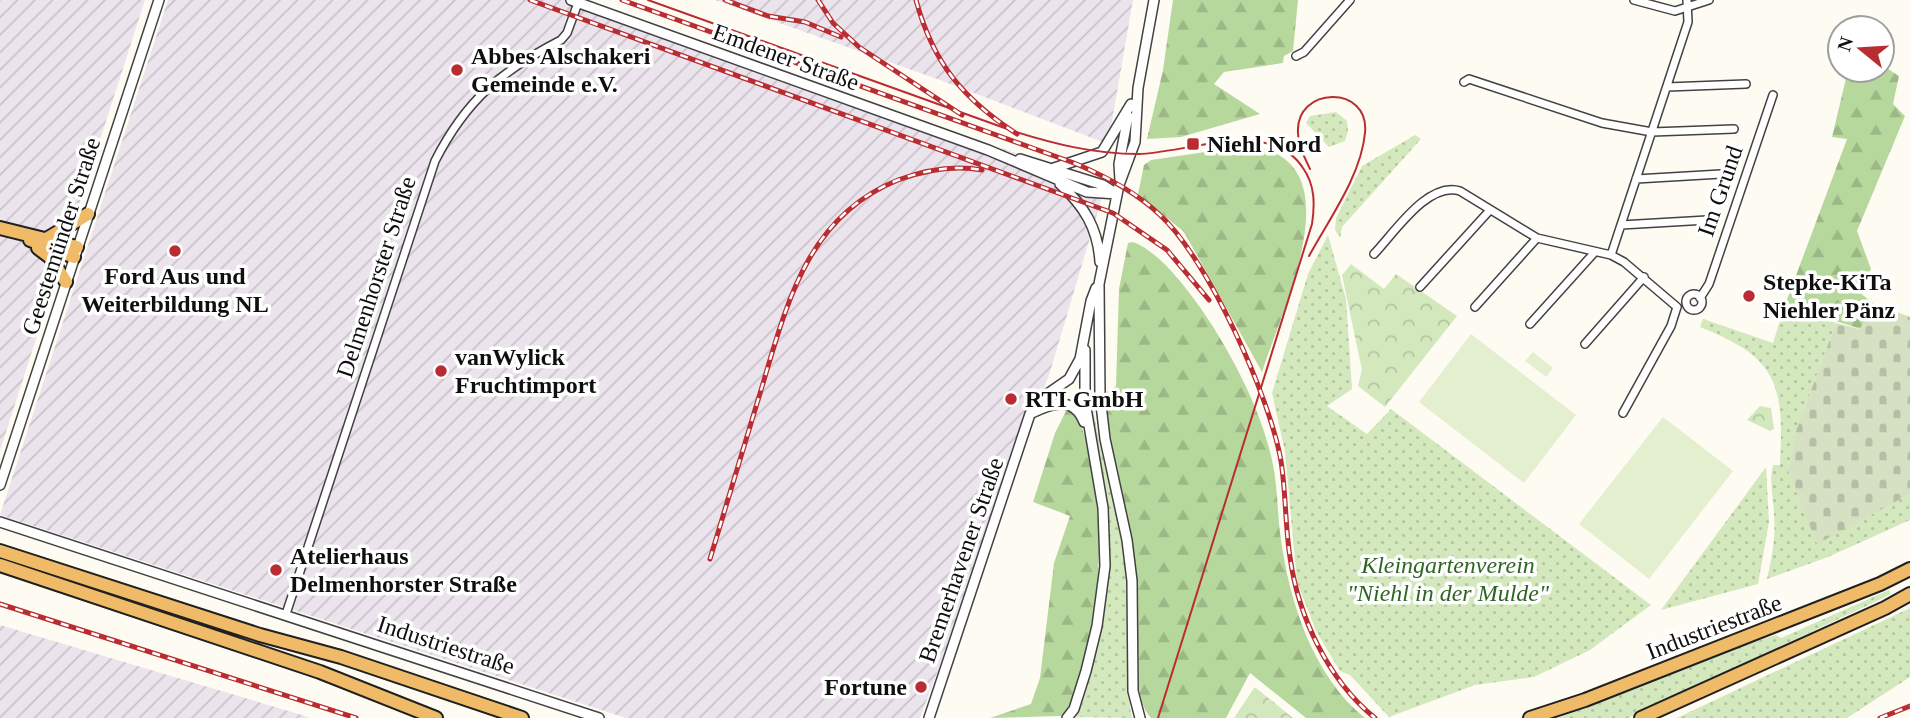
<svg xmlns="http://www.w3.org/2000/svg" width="1910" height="718" font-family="Georgia,serif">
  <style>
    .industrial { fill: url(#industrial-furrows) }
    .grass { fill: url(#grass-dots) }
    .forest { fill: url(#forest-firs) }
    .cemetery { fill: url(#cemetery-stones) }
    .park { fill: url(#park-crowns) }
    .pitch { fill: #e3efce }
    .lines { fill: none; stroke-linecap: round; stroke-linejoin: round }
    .minor-casing { stroke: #424242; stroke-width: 10 }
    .tertiary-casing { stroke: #424242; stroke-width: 12 }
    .trunk-casing { stroke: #202020; stroke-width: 16 }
    .minor { stroke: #fff; stroke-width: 7 }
    .tertiary { stroke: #fff; stroke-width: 9 }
    .trunk { stroke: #f0bb68; stroke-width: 12 }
    .tram { stroke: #b92d32; stroke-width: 2 }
    .rail-casing { stroke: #b92d32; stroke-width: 5 }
    .rail { stroke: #fff; stroke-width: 2.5; stroke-dasharray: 8; stroke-linecap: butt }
    .poi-dot { fill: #b92d32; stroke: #fff; stroke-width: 2.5 }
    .labels { text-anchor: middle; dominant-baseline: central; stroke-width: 7; stroke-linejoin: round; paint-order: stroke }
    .poi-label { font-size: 24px; font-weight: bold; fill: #0f0f0f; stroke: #fff; text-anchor: start }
    .street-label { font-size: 24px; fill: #0f0f0f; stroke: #fff }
    .park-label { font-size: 24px; font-style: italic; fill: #2f6522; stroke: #fff }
  </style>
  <defs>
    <pattern id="industrial-furrows" width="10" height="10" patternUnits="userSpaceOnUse" patternTransform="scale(1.75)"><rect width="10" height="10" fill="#ece4ed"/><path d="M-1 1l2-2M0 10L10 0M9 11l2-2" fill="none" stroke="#c9c2ca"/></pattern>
    <pattern id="grass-dots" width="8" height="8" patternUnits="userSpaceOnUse" patternTransform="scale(1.75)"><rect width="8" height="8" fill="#d3e8bd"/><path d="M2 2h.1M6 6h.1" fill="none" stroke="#b4c6a1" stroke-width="1.8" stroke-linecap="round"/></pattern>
    <pattern id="forest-firs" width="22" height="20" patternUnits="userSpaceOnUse" patternTransform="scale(1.75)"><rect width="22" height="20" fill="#b7d89d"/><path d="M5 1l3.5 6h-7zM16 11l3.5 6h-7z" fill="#9cb886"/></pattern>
    <pattern id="cemetery-stones" width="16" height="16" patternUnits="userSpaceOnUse" patternTransform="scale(1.75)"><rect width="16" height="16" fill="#d6e0c3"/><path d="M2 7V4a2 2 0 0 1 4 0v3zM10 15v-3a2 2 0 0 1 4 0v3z" fill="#b6bfa6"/></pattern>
    <pattern id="park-crowns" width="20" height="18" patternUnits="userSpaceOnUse" patternTransform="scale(1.75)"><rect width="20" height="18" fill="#d3e8bd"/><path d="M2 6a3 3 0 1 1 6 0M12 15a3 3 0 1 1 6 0" fill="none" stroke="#b4c6a1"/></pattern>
  </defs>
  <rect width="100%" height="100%" fill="#fefcf2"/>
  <path class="industrial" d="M0,0h145l-145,451z
    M168,0h404l534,184 -56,188 -130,346h-294l-626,-203z
    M715,0h418l-25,144 -171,-65z
    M0,625l302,90 8,3h-310z"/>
  <path class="grass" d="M1336,112l11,9 1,10 -3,10 -16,6 -23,-24 4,-7z
    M1415,135l6,4 -79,88 -2,11 -5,-8 1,-12 26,-52z
    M1328,235l18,64 6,90 -25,17 40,28 24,-25 260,196 -61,45 -56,27 -59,8 -86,32 -39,-42 -10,-4 -24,-40 -19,-49 -12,-130 -13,-59 36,-119z
    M1785,305l51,18 -40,108 -8,40 29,72 93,-49v26l-82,37 -61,22c5,-22 9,-43 7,-66 -1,-17 -5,-32 -1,-48h7c4,-80 -1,-107 -80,-138l3,-8 70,24z
    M1092,397c6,58 28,112 34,170 6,50 -4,102 6,151l-56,-1c10,-19 14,-41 19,-62 22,-91 13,-151 -4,-241z
    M1766,467l3,55 -11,62 -97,26z
    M1889,590l2,4 -14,7 -249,117h-70l190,-74 28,-9 5,3z
    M1910,608v69l-63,41h-170z"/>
  <path class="forest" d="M1173,0h125l-5,51 -9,5 -1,7 -59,9 -10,12 46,30 -79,23 -34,2 16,-69z
    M1882,65l17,11 -6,28 12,12 -48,115 14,38 -11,24 13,10 -12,26 -76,-24 62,-166 -15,-2 16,-67h34z
    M1246,146c113,9 36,163 16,226l-78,-140 -46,-38 6,-29 7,-5z
    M1133,242c24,9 46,37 61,57 32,43 67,109 78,161 6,26 5,53 9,80 9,63 32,136 84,178h-59l-56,-45 -24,45h-75c-21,-21 -12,-88 -13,-119 -1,-70 -29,-136 -33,-206l11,-7 3,-97 9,-46z
    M1068,407c17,18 20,39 24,64 12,66 8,125 -9,191 -5,19 -8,40 -22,54l-71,2 41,-14 9,-26 14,-115 16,-47 -37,-14 22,-69z"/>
  <path class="cemetery" d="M1873,303l37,14v177l-93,50 -29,-73 8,-40 40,-108 24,6z"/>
  <path class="park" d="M1351,264l33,25 12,-15 61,42 -72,91 -27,-21 4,-16 -20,-95z
    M1760,406l11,2 3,21 -4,2 -23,-11z
    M1254,688h2l37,30h-59z"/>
  <path class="pitch" d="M1471,334l105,81 -52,68 -105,-81z
    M1533,352l20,16 -7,9 -21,-16z
    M1663,417l70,54 -84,108 -70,-55z"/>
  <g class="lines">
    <defs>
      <path id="minor" d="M1634,0l41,11 34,-11
        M1296,56l8,-4 46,-52
        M1464,82l5,-3 133,44 50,9 82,-3
        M1667,87l79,-3
        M1636,179l85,-5
        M1621,225l86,-5
        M1374,254c21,-22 54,-73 86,-63l77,47 74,17 13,7 53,45
        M1611,255l77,-233 -1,-22
        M1420,287l70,-77
        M1686 302a8 8 0 1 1 16 0a8 8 0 1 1-16 0Z
        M1700,298l9,-14 64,-189
        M1475,307l62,-69
        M1530,324l64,-71
        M1585,344l59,-67
        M1623,413l48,-87 6,-19
        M286,614l149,-453c31,-61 66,-90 126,-121l6,-7 11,-30"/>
      <path id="tertiary" d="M571,0l417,150 99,42 30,2
        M1020,159l83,26 14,9
        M1054,168l48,-16 29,-48
        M1120,180l-1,-16 9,-48
        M1060,184c24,22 38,44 40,78
        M1032,413c20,-10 42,-17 52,9
        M0,485l159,-485
        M0,522l599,196
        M929,718l101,-304 13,-17 26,-18 11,-20 11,-58 5,-13
        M1067,718l7,-9 12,-38 11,-45 8,-60 -2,-58 -18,-106v-52
        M1140,718l-7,-27 -1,-110 -5,-41 -22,-101 -5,-43 -1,-112 20,-99 16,-43 3,-54 16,-88"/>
      <path id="trunk" d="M0,228l77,19
        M48,238l40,-24
        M30,240l44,17
        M38,248l12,9 16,25
        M0,551l260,84 81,22 181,61
        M0,565l320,107 116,46
        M1530,718l55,-18 295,-116 30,-15
        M1641,718l244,-110 25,-14"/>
    </defs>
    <use href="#minor" class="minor-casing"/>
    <use href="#tertiary" class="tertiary-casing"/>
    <use href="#trunk" class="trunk-casing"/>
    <use href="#minor" class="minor"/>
    <use href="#tertiary" class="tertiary"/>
    <use href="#trunk" class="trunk"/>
    <path class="tram" d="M648,0l365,131c42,13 81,23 125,23 50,-1 132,-37 165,14 12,17 12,36 9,56l-154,494
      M1309,256c20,-37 52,-80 56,-123 5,-49 -70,-47 -67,0 0,13 7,25 12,36"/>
    <defs>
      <path id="rail" d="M530,0l583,213 54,37 42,50
        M622,0l452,163c31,13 62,29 86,52 48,44 110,182 121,246 5,32 4,64 9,96 8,59 38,123 85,161
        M725,0l43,16 37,6 36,15
        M818,0l15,23 26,24 103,68
        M916,0c17,63 47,99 101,134
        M710,559c16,-53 32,-106 48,-159 27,-88 45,-182 140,-220 27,-10 56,-15 84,-10
        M0,604l356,114
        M1880,718l30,-12"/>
    </defs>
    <use href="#rail" class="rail-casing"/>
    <use href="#rail" class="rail"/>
  </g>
  <g class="poi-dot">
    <circle cx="457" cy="70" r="7"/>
    <rect x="1186" y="137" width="14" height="14" rx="3.5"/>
    <circle cx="175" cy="251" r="7"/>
    <circle cx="1749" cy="296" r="7"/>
    <circle cx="441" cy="371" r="7"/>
    <circle cx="1011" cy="399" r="7"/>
    <circle cx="276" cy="570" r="7"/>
    <circle cx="921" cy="687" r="7"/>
  </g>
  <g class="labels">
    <g class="poi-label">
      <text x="471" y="56">Abbes Alschakeri<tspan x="471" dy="28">Gemeinde e.V.</tspan></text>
      <text x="1207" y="144">Niehl Nord</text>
      <text x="175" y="276" text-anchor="middle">Ford Aus und<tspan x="175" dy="28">Weiterbildung NL</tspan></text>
      <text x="1763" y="282">Stepke-KiTa<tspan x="1763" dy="28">Niehler Pänz</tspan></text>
      <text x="455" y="357">vanWylick<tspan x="455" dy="28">Fruchtimport</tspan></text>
      <text x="1025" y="399">RTI GmbH</text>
      <text x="290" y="556">Atelierhaus<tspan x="290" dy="28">Delmenhorster Straße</tspan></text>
      <text x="907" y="687" text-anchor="end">Fortune</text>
    </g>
    <g class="street-label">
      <text transform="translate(786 57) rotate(20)">Emdener Straße</text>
      <text transform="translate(1720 191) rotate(-71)">Im Grund</text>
      <text transform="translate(61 236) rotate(-72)">Geestemünder Straße</text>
      <text transform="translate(376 277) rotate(-72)">Delmenhorster Straße</text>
      <text transform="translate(961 560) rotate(-71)">Bremerhavener Straße</text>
      <text transform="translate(1714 627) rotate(-21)">Industriestraße</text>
      <text transform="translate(446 645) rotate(18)">Industriestraße</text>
    </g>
    <g class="park-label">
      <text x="1448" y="565">Kleingartenverein<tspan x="1448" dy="28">"Niehl in der Mulde"</tspan></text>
    </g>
  </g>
  <g transform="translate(1861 49) rotate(288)"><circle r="33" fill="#ffffff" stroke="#9f9f9f" stroke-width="2"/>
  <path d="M0-5L12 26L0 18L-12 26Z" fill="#b92d32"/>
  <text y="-10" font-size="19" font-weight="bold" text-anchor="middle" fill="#0f0f0f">N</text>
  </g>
</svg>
